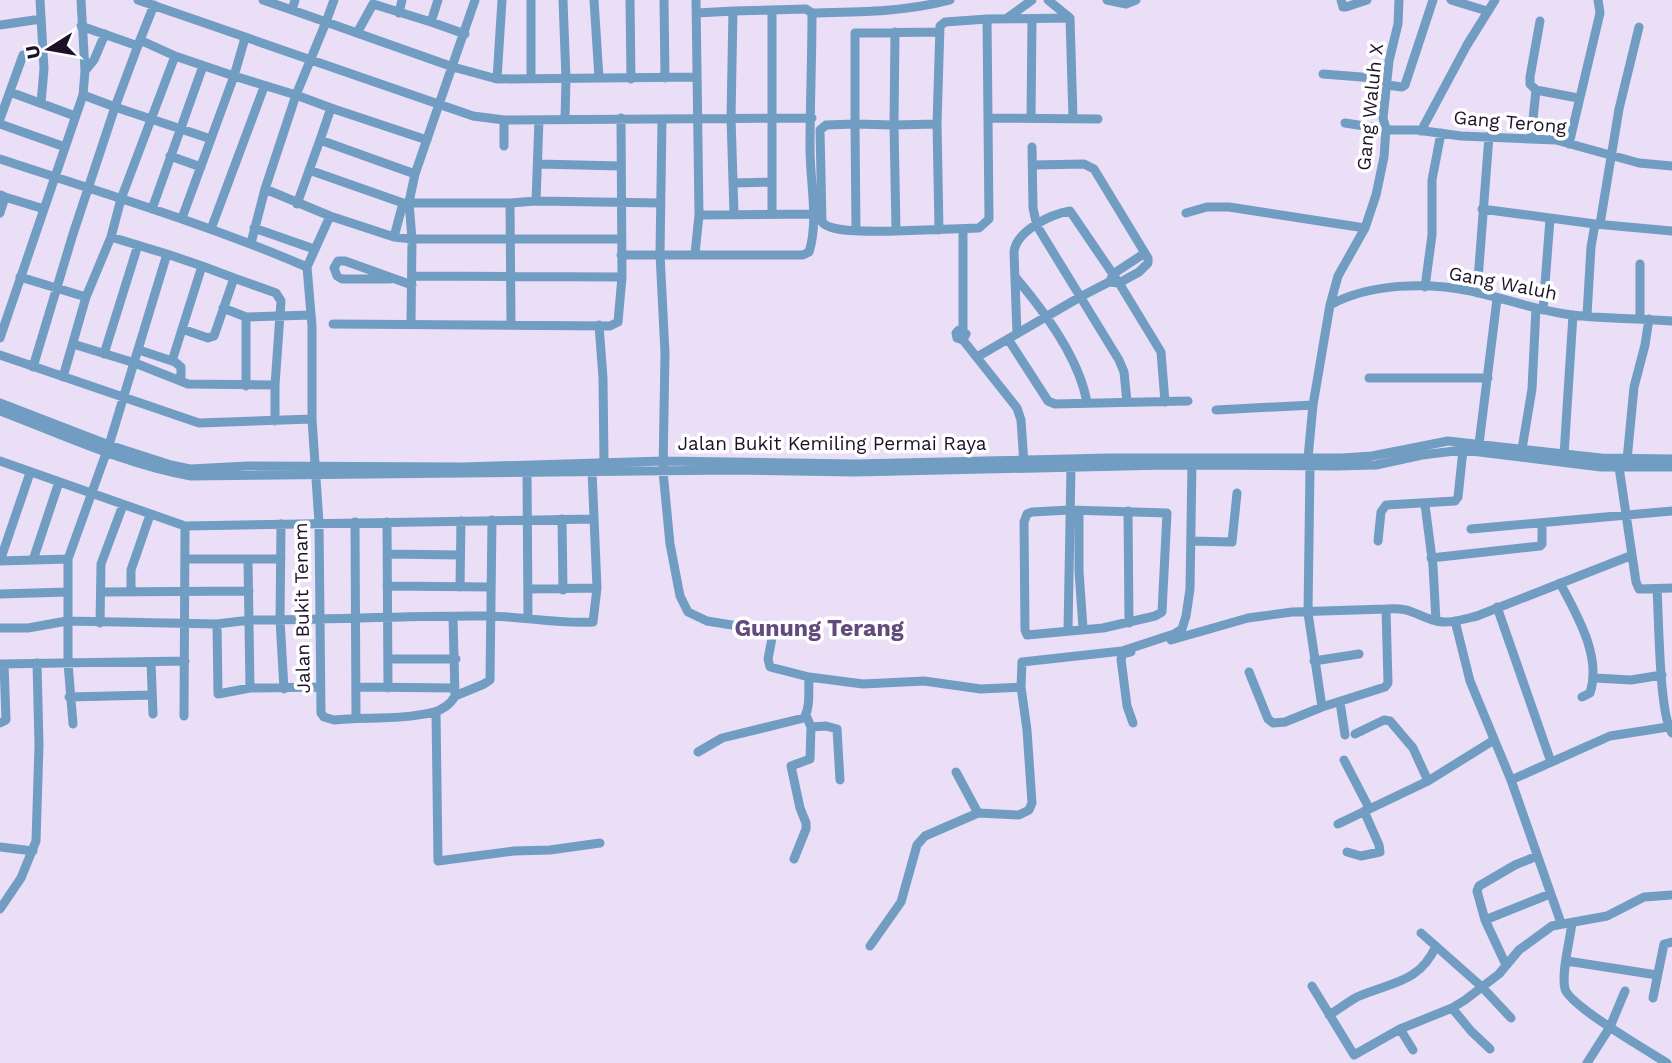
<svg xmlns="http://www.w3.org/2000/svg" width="1672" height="1063" font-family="'Work Sans',sans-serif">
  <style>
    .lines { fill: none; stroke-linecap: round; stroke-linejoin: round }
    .minor { stroke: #719dc3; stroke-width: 9 }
    .labels { text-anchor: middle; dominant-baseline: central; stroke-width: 7; stroke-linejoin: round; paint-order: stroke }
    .street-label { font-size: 19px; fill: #1c1126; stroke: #fff }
    .quarter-label { font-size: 23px; font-weight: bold; fill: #634a7d; stroke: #fff }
  </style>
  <rect width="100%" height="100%" fill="#eadff7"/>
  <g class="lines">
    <path class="minor" d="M40,0l4,69 -3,34
      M138,0l335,116 31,4 308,-2
      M263,0l29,10
      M295,0l-3,10 34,12 -30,73 35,13 -11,32 95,34
      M334,0l-8,22 127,45 44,12 200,-2
      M438,0l-7,22 34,12
      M531,0v78
      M563,0l3,79 -1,40
      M594,0l5,78
      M630,0l1,79
      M664,0l1,78
      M1048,0l22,18 3,100
      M1107,0l19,4 10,-4
      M1341,0l2,7h3l21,-7
      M1451,0l36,11
      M154,5l-14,35 35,16 59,20 -52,142
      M399,13l3,-13
      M697,13l36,-2
      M812,13c46,-1 93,-1 138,-13
      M987,19l83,-1
      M1006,19l26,-19
      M1540,21l-10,56v7l6,6 42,8
      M0,25l41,-6
      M81,26l57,20
      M895,32l-1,93 -39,-1v-91l84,-1
      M357,33l16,-29 58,18
      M245,38l-11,38 62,19 -31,94 -14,54
      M140,40l-25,67 96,32
      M85,71l9,-11 11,-26
      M1323,74l64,5
      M497,79l5,-79
      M1387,85l15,2 3,-2 28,-85
      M10,92l65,24
      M331,108l96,32
      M988,118l110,1
      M1031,118l1,-98
      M0,119l23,-64 19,-3
      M504,120v26
      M662,120l-2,134 5,99 -2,118 7,73 10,52 8,16 19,9 31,5 30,-1 5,8 -5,26 2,8 39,10
      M1345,123l45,7h27l44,6 95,4 83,23 33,3
      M0,124l65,23
      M1421,131l46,-86 28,-45
      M1531,139l5,-49
      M1569,144l31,-131 -2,-13
      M1032,147l1,61 4,18 82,134 5,12 3,30
      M170,156l31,11
      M0,159c103,34 207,65 307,108
      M538,164l83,2
      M309,170l94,33h107
      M734,183l38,-1
      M265,189l65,27
      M5,197l39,12
      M536,201l3,-81
      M297,204l23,-64
      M152,209l51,-143
      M1482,209l113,15
      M0,213l5,-16 -4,-2
      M1186,213l21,-6h22l136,21
      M772,214v-203
      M699,215l113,-1
      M1600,224l19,-115 20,-82
      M254,228l60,21
      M211,229l53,-142
      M963,229v102
      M856,230l-1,-106 -29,1 -6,5 2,92c9,12 57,9 74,9l83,-3 10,-9 -2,-200 -42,3 -5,4 -3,98 2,106
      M896,231l-2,-106 43,-1
      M111,237l10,-38 54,-143
      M394,237l9,-34
      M167,254l35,12
      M695,254l4,-39 -3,-215
      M621,255h182l6,-3c10,-31 1,-70 1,-103 0,-45 2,-90 2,-136l-6,-4 -73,2 -2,106 3,97
      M1640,264v54
      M412,276l210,1
      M20,277l66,20
      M1016,278c28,33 64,82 71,125
      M390,279h-48l-5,-3 -3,-8 4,-7h7l67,24
      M1111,279l2,-5 32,-21
      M1425,287l7,-52v-55l9,-47
      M1477,293l12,-157
      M1330,305c40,-22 97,-23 141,-14 32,7 62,18 94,23 32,5 73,4 107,7
      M223,308l23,9v69
      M1543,310l7,-91
      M1587,315l4,-68 4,-23 77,7
      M246,317l65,-2
      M333,324l277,2 8,-4 4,-45 -1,-159
      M411,324l1,-85 -3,-37 6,-28 60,-174
      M511,324l-1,-121 26,-2 125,2
      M599,325l4,53 1,84
      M182,329l26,9 6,-2 20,-58 42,15 5,8 -6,84v36
      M1017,334l-3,-82c2,-21 37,-38 56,-41l49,72 42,69 4,50
      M0,338l83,-243 2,-24 -4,-71
      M1008,339l40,62 7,3 133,-3
      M963,340l3,-6 -7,-4 -3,3 1,5 6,2 54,68 4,12 3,44
      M73,344l62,19 53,21 87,1
      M139,350l36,12 6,5v14
      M104,354l34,-109
      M0,355l199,68 113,-4
      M977,357l103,-60 29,-15 10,1 20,-11 9,-9v-5l-54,-89 -10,-5 -51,1
      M172,361l30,-95 32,12
      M33,367l40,-133 42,-127 -32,-12
      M63,377l23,-80 25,-60 56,17 -58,191 -41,114v104l5,61
      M1369,378h119
      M0,403l109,42 62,20 19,4 58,-3 215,1 200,-6 193,3 253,-6h233l30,-2 76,-15 153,17 71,1
      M1216,410l97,-5
      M0,411c61,23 127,54 191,65l541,-6 123,2 312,-7 169,1 40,-1 46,-10 41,-5 138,17h71
      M1479,444l18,-145
      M1522,449l10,-60 4,-81
      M1564,455l9,-140
      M1308,458l5,-53 17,-100 8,-29 27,-48 11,-33 8,-38 2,-28 -3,-11 6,-57 9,-37 1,-24
      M1627,460l7,-73 11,-42 4,-26
      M0,461l185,65 408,-7
      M1310,467l-2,146 14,94
      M1619,467l17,115 3,7 33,-1
      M527,469l1,148
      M1425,505l8,61 3,55
      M1070,510l97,3 -5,99 -7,4 -52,12 -76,7 -2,-5 -1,-108 3,-8 5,-2z
      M1079,511v60l4,57
      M1128,511l1,112
      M562,519l1,71
      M355,522l1,196
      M387,522l1,166
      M281,524l-1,96 4,69
      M1471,529l201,-18
      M1192,541l40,1 5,-49
      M1378,541l3,-29 5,-7 69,-4 3,-4 5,-47
      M387,554l73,1
      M1431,558l109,-12 2,-2v-20
      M185,559h96
      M33,560l26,-78
      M0,561l30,-88
      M0,561l68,-2
      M248,561l2,127
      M1560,583c17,32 42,74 30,110l-8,4
      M387,586l104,1
      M460,587l1,-66
      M528,589l69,-1
      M1657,589c2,29 2,125 15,144
      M101,592l148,-1
      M131,592v-22l19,-55
      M0,594l67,-2
      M1497,607l54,155
      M453,617l2,79 29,-12 6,-4 2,-160
      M1455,621l15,60 41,99 50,143
      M100,623l1,-59 22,-59
      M217,624l1,70 32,-6 70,-1
      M0,628h28l39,-7 150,3 33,-4c80,0 161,-5 241,-4 34,1 68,8 102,6l4,-34 -5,-117
      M1068,630l3,-162
      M1171,640l77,-22 44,-6 94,-3
      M1131,652l-8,2 -2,5 6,47 6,17
      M388,659h68
      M1314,661l45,-7
      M151,662l2,52
      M0,664l185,-3
      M1249,672l19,47 5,4 12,-1 37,-15 63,-20 3,-4 -2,-74c25,-2 29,6 50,12 14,3 28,-2 41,-5l153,-60
      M1595,678l36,2 31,-5
      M356,687l99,1
      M455,696c-4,8 -13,14 -21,16 -32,8 -68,5 -100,8l-10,-3 -3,-4 -2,-190 -7,-104v-93l-5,-59 23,-51 64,21 18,2h209
      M69,697l83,-2
      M1340,702l5,33
      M436,712l2,149 76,-10 36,-1 50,-7
      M184,716l1,-190
      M0,723l6,-3 -2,-56
      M811,727l15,-1 11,3 3,51
      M1355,734l29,-14 6,1 23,27 15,33
      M698,752l24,-14 82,-20c7,-12 4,-28 5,-41l54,7 61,-3 57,8 40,-2
      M1344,760l25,48
      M956,772l22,41 41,2 10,-5 3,-7 -5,-73 -6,-43 1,-25 100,-11 52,-17 8,-5 4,-13 4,-27 2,-126
      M1511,780l99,-44 58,-9
      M1338,824l90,-43 66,-41
      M0,847l33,4
      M1347,852l14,4 19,-4 -1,-7 -15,-34
      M794,859l12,-30v-6l-6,-15 -9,-42 19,-7 1,-32 -5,-12
      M0,909l21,-31 15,-37 3,-96 -2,-82
      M1485,920l65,-26
      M1572,923c-2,17 -11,50 -7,66 5,17 83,62 102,74
      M1421,933l61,54 29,31
      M870,946l31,-44 16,-57 8,-9 53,-23
      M1567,961l90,14
      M1506,965l-21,-45 -8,-29 2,-5 36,-21 22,-9
      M1312,986l42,69 46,-26 52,-21 13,-8 34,-26 20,-24 33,-24 55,-10 37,-19 28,-2
      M1653,998l11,-54 8,-2
      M1452,1008l19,23 19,18
      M1329,1015c10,-6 19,-13 28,-18 33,-15 62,-13 79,-51
      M1400,1029l13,21
      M1587,1063l23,-36 15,-36"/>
  </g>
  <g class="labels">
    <g class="street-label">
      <text transform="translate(1370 107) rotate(-84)">Gang Waluh X</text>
      <text transform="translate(1510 122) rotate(5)">Gang Terong</text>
      <text transform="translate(1503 283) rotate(11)">Gang Waluh</text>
      <text x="832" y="443">Jalan Bukit Kemiling Permai Raya</text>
      <text transform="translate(302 608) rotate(-91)">Jalan Bukit Tenam</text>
    </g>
    <g class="quarter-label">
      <text x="819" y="628">Gunung Terang</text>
    </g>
  </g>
  <g transform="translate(49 49) rotate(259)" stroke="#ffffff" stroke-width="5" paint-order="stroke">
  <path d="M0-5L12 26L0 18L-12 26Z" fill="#1c1126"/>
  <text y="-10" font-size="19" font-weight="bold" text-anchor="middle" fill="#1c1126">U</text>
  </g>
</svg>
